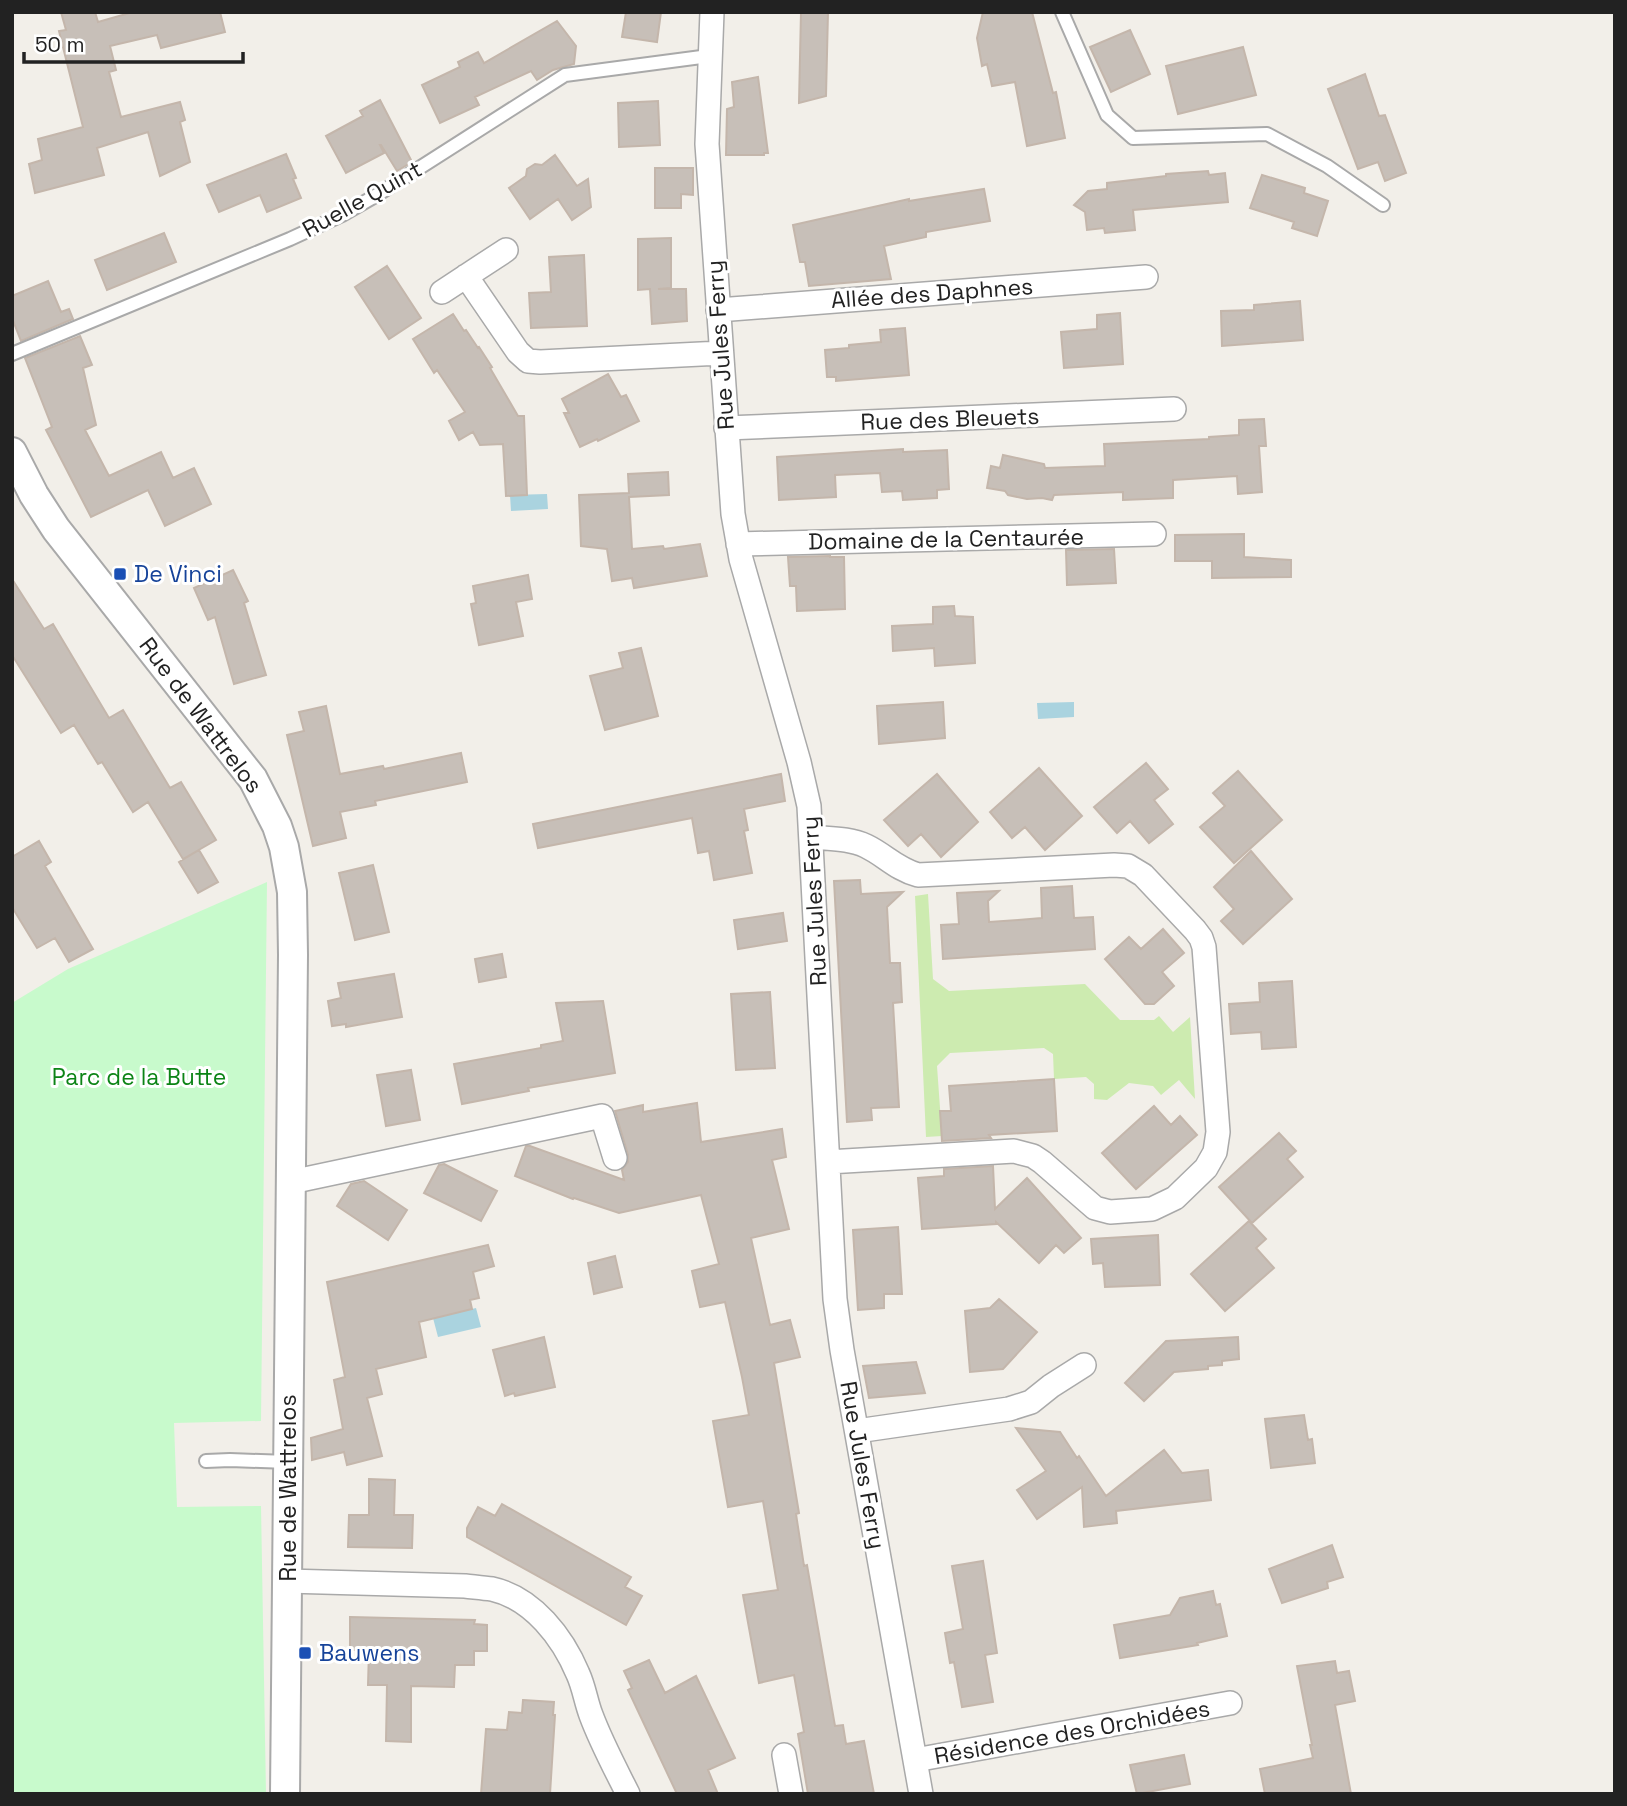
<svg xmlns="http://www.w3.org/2000/svg" width="1627" height="1806" font-family="'Space Grotesk',sans-serif">
  <style>
    .grass { fill: #cdebb0 }
    .park { fill: #c8facc }
    .water { fill: #aad3df }
    .building { fill: #c7bfb8; stroke: #c4b6ab; stroke-width: 2 }
    .lines { fill: none; stroke-linecap: round; stroke-linejoin: round }
    .service-casing { stroke: #a9a9a9; stroke-width: 16 }
    .minor-casing { stroke: #a9a9a9; stroke-width: 26 }
    .tertiary-casing { stroke: #a9a9a9; stroke-width: 32 }
    .service { stroke: #fff; stroke-width: 12 }
    .minor { stroke: #fff; stroke-width: 23 }
    .tertiary { stroke: #fff; stroke-width: 28 }
    .transit-dot { fill: #1a4fb4; stroke: #fff; stroke-width: 2.5 }
    .labels { text-anchor: middle; dominant-baseline: central; stroke-width: 6; stroke-linejoin: round; paint-order: stroke }
    .street-label { font-size: 23px; fill: #222; stroke: #fff }
    .transit-label { font-size: 23px; fill: #164399; stroke: #fff; text-anchor: start }
    .park-label { font-size: 23px; fill: #0c8416; stroke: #fff }
  </style>
  <rect width="100%" height="100%" fill="#f2efe9"/>
  <path class="grass" d="M928,894l5,85 16,12 136,-7 35,36h34l5,-4 14,16 17,-15 5,82 -16,-19 -18,15 -8,-9 -24,-3 -22,17 -13,-1v-15l-8,-7 -32,2 -1,-25 -9,-6 -94,5 -13,13 5,70 -16,1 -11,-241z"/>
  <path class="park" d="M267,882l-6,539 -87,2 3,84 84,-1 5,288h-254v-791l56,-34z"/>
  <path class="water" d="M547,494l1,15 -37,2 -1,-16z
    M1074,702v15l-36,2 -1,-16z
    M476,1308l5,19 -43,10 -5,-19z"/>
  <path class="building" d="M61,12h34l3,10 35,-10h87l5,20 -64,16 -4,-13 -47,11 6,24 -7,2 12,45 59,-15 5,18 -5,2 10,40 -30,14 -12,-44 -51,16 7,27 -69,18 -6,-29 13,-4 -4,-21 45,-12 -24,-96 7,-1z
    M626,12h35l-4,30 -35,-5z
    M801,12h27l-2,84 -27,7z
    M983,12h49l21,81 3,-1 9,46 -38,8 -12,-64 -23,4 -5,-22 -5,2 -5,-28z
    M557,21l19,25 -2,18 -21,6 -16,10 -6,-9 -56,26 4,8 -39,18 -18,-38 38,-18 -2,-5 20,-10 6,11z
    M1130,30l20,44 -39,18 -21,-45z
    M1243,47l13,48 -78,19 -12,-48z
    M1365,74l14,42 6,-1 21,58 -21,8 -7,-19 -20,7 -30,-80z
    M758,77l10,76h-4v2h-38l1,-46 7,-2 -2,-25z
    M380,100l32,62 -15,9 -16,-26h-1l4,8 -38,20 -20,-37 37,-20 -3,-5z
    M658,101l2,44 -41,2 -1,-44z
    M286,154l10,24 -3,1 8,19 -34,14 -7,-17 -41,17 -12,-27z
    M555,155l22,31 11,-7 3,28 -19,13 -14,-21 -28,20 -21,-31 17,-12 1,-7 8,-5 7,1z
    M655,168h38v27l-12,-1v14h-26z
    M1208,171l1,4 16,-2 3,29 -95,8 2,20 -30,3 -1,-5 -17,2 -2,-18 -11,-7 14,-14 19,-2v-6l59,-7v-2z
    M1262,175l43,13 -1,5 24,8 -11,35 -25,-8 2,-6 -44,-14z
    M984,189l6,32 -64,11v5l-42,9 7,33 -82,7 -4,-24h-5l-7,-37 116,-26v2z
    M164,233l12,29 -69,28 -12,-30z
    M671,238v50l-13,1h28l1,32 -35,3 -2,-35 -12,1v-51z
    M584,255l3,71 -56,2 -2,-35 22,-1 -2,-35z
    M387,266l34,52 -32,21 -34,-52z
    M48,281l13,31 8,-3 4,10 -52,22 -9,-23v-22z
    M1300,301l3,39 -81,6 -1,-35 33,-1v-5z
    M1120,313l3,51 -59,4 -3,-36 36,-3v-14z
    M453,314l11,17 2,-1 12,18 1,-1 13,20 -2,1 28,48h6l3,79 -21,1 -3,-52 -23,1 -7,-13 -14,8 -10,-19 16,-9 -28,-42 -3,3 -21,-34z
    M905,328l4,47 -73,6v-4h-9l-2,-27 24,-2v-3l32,-3 -1,-12z
    M80,336l12,29 -9,3 13,57 -11,5 24,46 52,-24 12,26 21,-10 17,36 -46,22 -17,-36 -57,27 -45,-87 6,-3 -27,-69z
    M608,374l13,23 5,-2 13,26 -41,20 -1,-2 -17,8 -16,-34h5l-7,-14z
    M1264,419l2,27h-7l3,46 -24,2 -1,-18 -64,4v18l-50,2v-8l-69,3 -2,5 -10,-2 -15,1 -19,-4 -3,-4 -18,-3 4,-22 9,2 3,-13 41,9 1,4 60,-2 -1,-22 105,-5v-2l30,-2v-15z
    M903,449v3l44,-2 2,39 -12,1v8l-34,2 -1,-9 -20,1 -2,-19 -45,2 1,22 -57,3 -2,-43z
    M668,472l1,23 -40,2 3,52 31,-3 1,3 36,-5 7,32 -73,12 -2,-10 -20,3 -5,-32 -26,-3 -2,-51 50,-2 -1,-19z
    M1244,534v23l47,3v17l-79,1v-17h-37v-26z
    M1114,549l2,34 -49,2 -1,-35z
    M830,556v1h14l1,52 -48,2 -1,-25h-6l-2,-29z
    M233,570l15,31 -4,2 22,72 -32,9 -19,-67 -7,3 -14,-32z
    M528,575l4,24 -16,3 7,34 -44,9 -8,-41 5,-1 -3,-17z
    M12,579l32,50 9,-5 56,94 14,-8 47,78 11,-6 35,58 -33,19 -35,-57 -15,10 -31,-50 -4,2 -24,-39 -13,8 -49,-78z
    M954,606l1,10 18,1 2,46 -40,3 -1,-18 -41,3 -1,-25 41,-2v-17z
    M641,648l17,68 -53,14 -15,-54 33,-8 -4,-15z
    M943,702l2,36 -66,6 -2,-38z
    M326,706l14,68 43,-8 1,3 77,-16 6,29 -92,19 1,4 -36,7 6,26 -33,8 -26,-111 17,-4 -5,-19z
    M1146,763l22,26 -14,11 19,24 -24,19 -19,-22 -13,12 -23,-26z
    M1039,768l43,48 -37,34 -20,-23 -13,11 -22,-26z
    M1238,771l44,49 -48,43 -34,-36 25,-21 -12,-13z
    M781,774l4,27 -41,8 4,21 -4,1 8,42 -38,7 -5,-29 -11,2 -6,-35 -154,30 -5,-24z
    M937,774l41,48 -37,35 -20,-23 -13,12 -24,-26z
    M39,841l12,21 -6,4 48,83 -24,13 -14,-24 -18,10 -25,-41v-50z
    M199,850l19,32 -20,11 -19,-31z
    M1251,851l41,48 -49,45 -22,-23 13,-12 -20,-22z
    M373,865l16,67 -34,8 -16,-67z
    M860,880l1,14 42,-2 -16,15 3,56h10l2,39 -9,1 6,104 -28,1 1,12 -25,2 -13,-241z
    M1072,886l2,32 19,-1 2,32 -152,10 -2,-34 18,-1 -2,-31 42,-2 -11,10 1,21 29,-2 24,-2 -1,-30z
    M783,913l4,28 -49,8 -4,-29z
    M1163,929l21,24 -22,19 12,14 -20,18h-9l-40,-45 24,-22 12,12z
    M502,954l4,23 -27,5 -4,-23z
    M394,974l8,43 -56,10v-3l-14,2 -4,-25 13,-3 -3,-15z
    M1292,981l4,66 -34,2 -1,-17 -30,2 -2,-30 31,-2 -1,-19z
    M770,992l5,76 -39,2 -5,-76z
    M603,1001l12,72 -87,15 1,3 -67,13 -8,-40 87,-16v-3l22,-4 -7,-38z
    M411,1070l9,50 -34,6 -9,-51z
    M1054,1079l3,52 -68,4 2,3 -49,3 -2,-30h11l-2,-25z
    M697,1103l4,39 81,-13 4,28 -14,3 17,69 -38,9 19,87 20,-5 10,37 -26,6 25,150 -3,1 8,52 3,-1 28,161 8,-1 3,19 18,-3 10,53h-66l-10,-60 6,-2 -10,-57 -35,8 -16,-88 35,-5 -15,-89 -35,6 -15,-86 36,-6 -7,-38 -17,-75 -25,5 -8,-36 27,-7 -18,-69 -82,18 -45,-15 -1,1 -58,-23 11,-30h4l94,34 -2,-10 6,-8v-7l-13,-44 28,-6v7z
    M1154,1106l17,19 9,-9 17,19 -61,54 -34,-36z
    M1279,1133l17,18 -9,8 16,18 -51,46 -33,-36z
    M444,1164l53,27 -16,30 -57,-28 15,-28z
    M993,1166l2,43 32,-31 54,60 -17,15 -8,-8 -17,18 -43,-41v2l-74,5 -4,-51 26,-2v-7z
    M364,1181l43,29 -19,30 -51,-34 14,-22z
    M1249,1221l17,18 -10,9 18,20 -49,43 -34,-37z
    M898,1227l4,67h-18v14l-26,2 -5,-80z
    M1158,1235l2,50 -55,2 -2,-24 -10,1 -2,-25z
    M488,1245l6,21 -21,6 6,26 -9,2 2,9 -53,13 7,35 -50,12 6,25 -15,4 15,58 -35,9 -3,-13 -32,8 -1,-22 32,-9 -9,-49 11,-3 -18,-95z
    M615,1256l7,31 -28,7 -6,-31z
    M999,1299l38,33 -34,37 -33,3 -5,-61 25,-3z
    M544,1337l11,50 -40,9 -1,-3 -9,3 -12,-46z
    M1238,1337l1,22 -17,2v4l-14,1v3l-34,3 -30,29 -19,-18 41,-42z
    M916,1362l9,31 -56,5 -6,-32z
    M1304,1415l4,25 4,-1 3,24 -44,5 -6,-49z
    M1016,1428l44,4 17,26 2,-2 27,40 58,-46 18,23 26,-3 3,30 -95,11 1,12 -33,4 -2,-40 -45,32 -20,-29 29,-19z
    M369,1479l26,1 -1,35h19l-1,33 -64,-1 1,-32h20z
    M502,1504l129,73 -6,10 17,9 -16,29 -159,-88v-9l11,-21 17,9z
    M1332,1545l11,32 -16,5 1,6 -46,15 -13,-34z
    M983,1561l14,92 -12,2 8,47 -31,5 -8,-45 -4,1 -5,-30 18,-4 -11,-63z
    M1213,1591l3,14 4,-1 7,32 -30,7 1,2 -78,13 -6,-33 56,-10 10,-17z
    M350,1617l125,3 -1,4 13,1v26h-13v14h-19l-1,22 -43,-1v56l-25,-1 1,-56h-19l1,-35h-19z
    M649,1660l16,33 31,-17 39,82 -27,12 10,24h-41l-49,-104 4,-2 -8,-17z
    M1335,1661l2,12 12,-2 6,30 -20,4 16,89h-86l-5,-25 53,-11 -3,-13h2l-15,-79z
    M523,1700l31,2 -1,13h2l-5,79h-69l5,-65 21,1 2,-18 13,1z
    M1184,1755l6,29 -53,10 -7,-29z"/>
  <g class="lines">
    <defs>
      <path id="service" d="M1062,12l45,103 26,23 134,-4 60,32 56,39
        M12,354l278,-115 52,-24 35,-20 188,-120 144,-19
        M206,1461l24,-1 58,2"/>
      <path id="minor" d="M712,12l-5,132 26,370 8,45 58,203 10,44 26,493 7,51 79,444
        M466,276l52,76 10,9 12,1 181,-9
        M442,292l64,-42
        M718,310l428,-33
        M726,428l448,-19
        M738,544l416,-10
        M811,837c18,2 38,1 55,9 19,9 30,23 52,29l196,-10 14,1 15,9 52,55 6,8 3,9 14,185 -3,20 -9,16 -31,30 -23,11 -42,3 -15,-4 -53,-46 -9,-6 -19,-5 -186,11
        M291,1182l311,-66 13,42
        M857,1431l152,-22 22,-7 20,-16 33,-21
        M287,1581l178,5c9,1 19,2 27,3 41,9 71,49 86,85 6,13 8,28 13,41 10,27 24,53 37,79
        M784,1755l7,39
        M915,1760l315,-57"/>
      <path id="tertiary" d="M12,452l22,43 22,34 197,250 24,47 7,21 8,45 1,63 -8,839"/>
    </defs>
    <use href="#service" class="service-casing"/>
    <use href="#minor" class="minor-casing"/>
    <use href="#tertiary" class="tertiary-casing"/>
    <use href="#service" class="service"/>
    <use href="#minor" class="minor"/>
    <use href="#tertiary" class="tertiary"/>
  </g>
  <g class="transit-dot">
    <rect x="113" y="567" width="14" height="14" rx="3.5"/>
    <rect x="298" y="1646" width="14" height="14" rx="3.5"/>
  </g>
  <g class="labels">
    <g class="street-label">
      <text transform="translate(362 199) rotate(-29)">Ruelle Quint</text>
      <text transform="translate(932 293) rotate(-4)">Allée des Daphnes</text>
      <text transform="translate(720 345) rotate(-94)">Rue Jules Ferry</text>
      <text transform="translate(950 419) rotate(-2)">Rue des Bleuets</text>
      <text transform="translate(946 539) rotate(-1)">Domaine de la Centaurée</text>
      <text transform="translate(201 715) rotate(53)">Rue de Wattrelos</text>
      <text transform="translate(814 901) rotate(-93)">Rue Jules Ferry</text>
      <text transform="translate(863 1465) rotate(80)">Rue Jules Ferry</text>
      <text transform="translate(288 1488) rotate(-90)">Rue de Wattrelos</text>
      <text transform="translate(1072 1732) rotate(-10)">Résidence des Orchidées</text>
    </g>
    <g class="transit-label">
      <text x="134" y="574">De Vinci</text>
      <text x="319" y="1653">Bauwens</text>
    </g>
    <g class="park-label">
      <text x="139" y="1077">Parc de la Butte</text>
    </g>
  </g>
  <rect width="1627" height="1806" fill="none" stroke="#222222" stroke-width="28"/>
  <path d="M24 52v10h219v-10" fill="none" stroke="#222222" stroke-width="3.5"/>
  <text x="35" y="52" font-size="21" fill="#222222" stroke="#ffffff" stroke-width="5" paint-order="stroke">50 m</text>
</svg>
